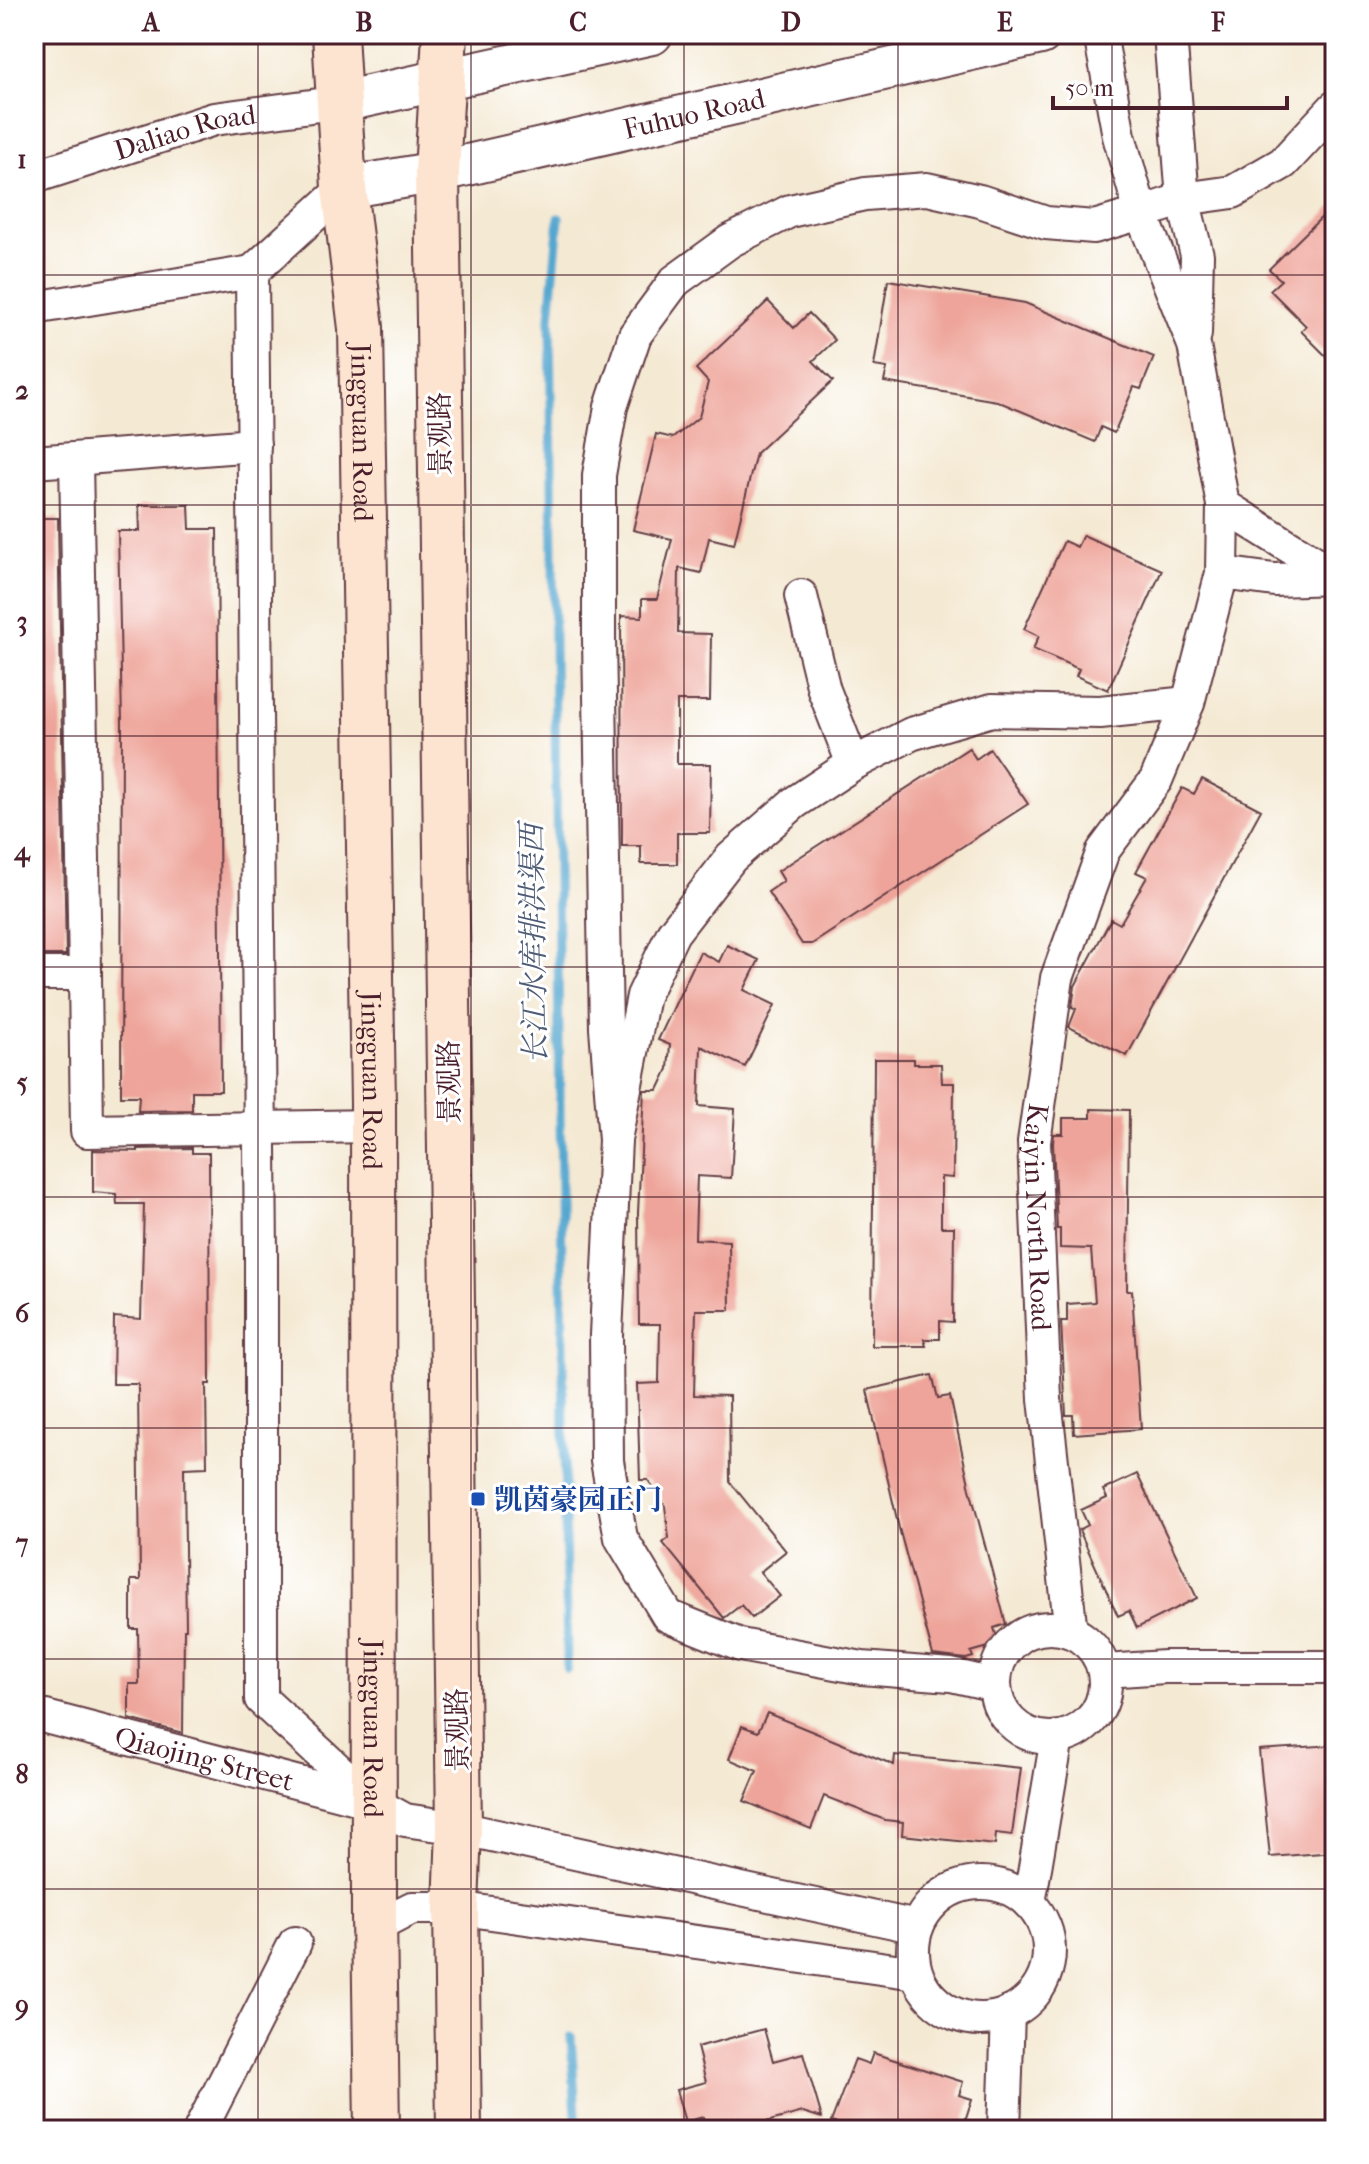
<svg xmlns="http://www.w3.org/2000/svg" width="1369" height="2164" font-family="'IM FELL French Canon','Noto Serif SC',serif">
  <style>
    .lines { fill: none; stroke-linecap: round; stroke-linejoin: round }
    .stream { stroke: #54a7d0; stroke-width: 9 }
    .building { fill: #eea49a }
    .minor-casing { stroke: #643d44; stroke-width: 36 }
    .tertiary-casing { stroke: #643d44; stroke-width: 44 }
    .secondary-casing { stroke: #643d44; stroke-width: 48 }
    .minor { stroke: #fff; stroke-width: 32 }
    .tertiary { stroke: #fff; stroke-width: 40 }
    .secondary { stroke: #fde4d0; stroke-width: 44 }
    .grid { fill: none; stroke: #4a1f2b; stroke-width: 2; stroke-opacity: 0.55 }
    .transit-dot { fill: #1a4fb4; stroke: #fff; stroke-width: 3 }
    .labels { text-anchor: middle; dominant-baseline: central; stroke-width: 6; stroke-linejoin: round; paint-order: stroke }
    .street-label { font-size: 28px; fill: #4a1f2b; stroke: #fff }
    .transit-label { font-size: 28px; font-weight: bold; fill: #164399; stroke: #fff; text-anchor: start }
    .water-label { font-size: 30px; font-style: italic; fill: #4e5c75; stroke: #fff }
    .neatline { fill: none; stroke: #4a1f2b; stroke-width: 3 }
    .grid-label { font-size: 26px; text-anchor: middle; font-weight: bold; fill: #4a1f2b }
  </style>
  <rect width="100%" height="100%" fill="#fff"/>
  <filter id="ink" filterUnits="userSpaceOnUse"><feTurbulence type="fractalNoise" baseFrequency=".0125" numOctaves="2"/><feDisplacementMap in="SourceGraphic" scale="16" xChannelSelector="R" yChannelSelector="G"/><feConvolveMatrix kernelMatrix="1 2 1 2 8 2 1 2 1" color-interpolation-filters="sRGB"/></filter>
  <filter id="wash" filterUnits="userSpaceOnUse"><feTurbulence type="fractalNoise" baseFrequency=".006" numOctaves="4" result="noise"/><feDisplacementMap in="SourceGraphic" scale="32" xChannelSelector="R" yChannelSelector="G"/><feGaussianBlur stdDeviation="1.8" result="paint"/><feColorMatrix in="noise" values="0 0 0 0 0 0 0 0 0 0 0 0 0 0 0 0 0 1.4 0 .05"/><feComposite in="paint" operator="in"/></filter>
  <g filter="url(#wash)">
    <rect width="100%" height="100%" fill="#f4e9d3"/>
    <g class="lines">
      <path class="stream" d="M559,218l-9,100 17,1351
        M571,2037l6,93"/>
    </g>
    <g id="blocks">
      <path class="building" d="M1335,204v161l-34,-34 5,-5 -36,-36 11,-10 -12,-11z
        M888,280l137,23 129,54 -13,32 -7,-2 -20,46 -13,-6 -6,15 -98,-41 -113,-19 3,-14 -13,-2z
        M768,301l26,27 15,-15 26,27 -22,21 20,20 -77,72 -22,91 -25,-6 -8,35 -22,-5 -1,65 33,1 -1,67h-33v63h34l-1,69h-33v31h-36v-18h-19l-1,-230 21,1v-18h15l15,-60 -39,-9 23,-96 17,4 26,-21 9,-35 -12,-13z
        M139,505h50l1,24h27l4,562h-29v19l-54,1 1,-15h-18l1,-374 -4,-191h22z
        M34,518h24l8,437h-32z
        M1083,535l79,35 -54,120 -32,-14 3,-7 -46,-20 6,-13 -15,-7 40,-88 13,6z
        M969,748l7,11 14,-10 38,55 -216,140h-10l-34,-52 16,-11 -6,-10z
        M1202,779l59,31 -134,246 -58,-29 7,-18 -4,-2 3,-21 36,-67 9,5 27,-47 -11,-5 46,-84 12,6z
        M727,945l32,15 -15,30 31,15 -30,62 -44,-21 -2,60 36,3 -4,69 -34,-2 -2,63 34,2 1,69h-34l-2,85 35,1 1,86 56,69 -26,21 20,24 -28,22 -11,-13 -17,13 -61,-75 6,-5 -4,-32 -17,-26h-8l-3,-96 22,-1 1,-59h-21l-1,-111 6,-123h14l10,-21 2,-24 -12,-5 42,-88 19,10z
        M874,1059h40v5h27l1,19h12l-1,95 -12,-1v50h13l-1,95 -13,-1v18h-16l2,7h-54z
        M1091,1109l38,1 -2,181h5l9,138 -67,5 -1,-19h-7l-5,-94h6v-17l28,-2 -4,-53 -31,-1v-19h-3l-4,-86 1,-9h9v-16h28z
        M192,1148v5h17l1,231h-4l1,83 -23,1 2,161h-2l-1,104 -54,-14v-35h10l-1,-55h-7v-49h9l-2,-196h-25l1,-67 27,2 3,-115h-27l-1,-10 -23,-2v-42l45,1v-2z
        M932,1375l6,23 12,-2 20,93 36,135 -12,4 5,16 -28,8 2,5 -7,2 -33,-4 -34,-127 -32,-138z
        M1137,1474l60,124 -60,30 -8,-17 -11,5 -39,-86 9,-5 -7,-15 26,-12 -4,-8z
        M767,1713l127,52 1,-10 126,13 -9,67 -16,-2 -1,12 -93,-10 1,-13 -18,-2 -61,-24 -13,33 -67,-28 13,-30 -28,-12 13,-33 16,6z
        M1335,1745v107l-65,5 -11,-107z
        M764,2029l9,32 30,-8 19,65 -19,-6 -66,18h-31l-3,-13 -18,5 -9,-32 30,-8 -9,-35z
        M873,2053l90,29 -4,13 13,4 -10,31h-106l-25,-8 24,-63 14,5z"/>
    </g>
  </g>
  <g filter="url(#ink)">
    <use href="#blocks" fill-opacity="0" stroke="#643d44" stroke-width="2"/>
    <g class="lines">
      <defs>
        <g id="minor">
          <path d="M1100,34l19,102 22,77 42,-14 -13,-165"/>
          <path id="s1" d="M34,177l180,-58 127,-17"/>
          <path d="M344,188l-92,84 9,985v442l113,104 31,17 54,8 458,99"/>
          <path d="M34,308l218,-36"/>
          <path d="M1195,334l2,-79 -14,-56 50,-7 50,-29 52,-56"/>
          <path d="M34,462l220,-17"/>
          <path d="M1223,505l112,70"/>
          <path d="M1222,573l52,7 61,-2"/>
          <path d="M801,596l23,94 29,74"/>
          <path d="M34,974h51l-9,-515"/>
          <path d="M85,974l2,157 286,-5"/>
          <path id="s2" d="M615,1140l-9,-112 -7,-388v-165l12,-68 24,-72 40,-54 55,-40 60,-30 75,-17 62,-5 53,12 66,22 48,4 47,-14 53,132 29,160 -1,68 -34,130 -32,77 -53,71 -46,127 -23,164 11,257 26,233"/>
          <circle cx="1050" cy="1683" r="55"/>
          <path d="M1105,1671l60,-4h170"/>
          <path d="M995,1685l-44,-10 -89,-7 -122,-23 -72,-29 -47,-78 -14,-77 -1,-126 9,-195 28,-144 30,-63 58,-75 63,-55 59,-39 58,-30 81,-24 108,2 88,-9"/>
          <path id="s3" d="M34,1714l334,87"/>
          <circle cx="981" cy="1951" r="68"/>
          <path d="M1029,1903l28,-165"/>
          <path d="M375,1927l37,-19h44l460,65"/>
          <path d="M200,2130l95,-187"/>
          <path d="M1004,2130l4,-117"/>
        </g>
        <g id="tertiary">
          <path d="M341,102l311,-68"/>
          <path id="s4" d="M344,188l93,-16 604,-138"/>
        </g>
        <g id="secondary">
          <path id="s5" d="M335,34l9,154 17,140 12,776 1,811 3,215"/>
          <path d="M445,34l-8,138 22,1656 -3,80 3,222"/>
        </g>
      </defs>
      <use href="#minor" class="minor-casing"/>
      <use href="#tertiary" class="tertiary-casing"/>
      <use href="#secondary" class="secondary-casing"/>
      <use href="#minor" class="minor"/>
      <use href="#tertiary" class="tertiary"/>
      <use href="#secondary" class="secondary"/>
    </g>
  </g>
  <path class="grid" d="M258,34v2096M471,34v2096M684,34v2096M898,34v2096M1112,34v2096M34,275h1301M34,505h1301M34,736h1301M34,967h1301M34,1197h1301M34,1428h1301M34,1659h1301M34,1889h1301"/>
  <rect class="transit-dot" x="470" y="1491" width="16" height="16" rx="4"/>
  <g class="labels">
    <g class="street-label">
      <text stroke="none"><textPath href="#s4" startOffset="358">Fuhuo Road</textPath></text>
      <text stroke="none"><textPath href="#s1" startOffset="158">Daliao Road</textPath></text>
      <text stroke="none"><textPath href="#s5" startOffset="400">Jingguan Road</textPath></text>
      <text transform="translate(440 434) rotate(-91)">景观路</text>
      <text stroke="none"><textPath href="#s5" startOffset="1048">Jingguan Road</textPath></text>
      <text transform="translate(449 1082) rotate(-91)">景观路</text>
      <text stroke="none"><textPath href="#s2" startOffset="2428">Kaiyin North Road</textPath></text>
      <text stroke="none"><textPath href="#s5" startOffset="1696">Jingguan Road</textPath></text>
      <text transform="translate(457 1730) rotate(-91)">景观路</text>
      <text stroke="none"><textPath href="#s3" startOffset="176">Qiaojing Street</textPath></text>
    </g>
    <g class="transit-label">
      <text x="494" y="1499">凯茵豪园正门</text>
    </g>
    <g class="water-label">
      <text transform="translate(534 944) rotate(-91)">长江水库排洪渠西</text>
    </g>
  </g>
  <rect width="1369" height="2164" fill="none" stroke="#fff" stroke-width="88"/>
  <path d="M1053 96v12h234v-12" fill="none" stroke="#4a1f2b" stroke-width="4"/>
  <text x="1065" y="96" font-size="24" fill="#4a1f2b" stroke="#ffffff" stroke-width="6" paint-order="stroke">50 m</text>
  <rect x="44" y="44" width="1281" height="2076" class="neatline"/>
  <g class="grid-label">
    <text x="151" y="31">A</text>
    <text x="364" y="31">B</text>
    <text x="578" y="31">C</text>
    <text x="791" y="31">D</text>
    <text x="1005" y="31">E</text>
    <text x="1218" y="31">F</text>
    <text x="22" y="168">1</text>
    <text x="22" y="399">2</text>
    <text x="22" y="630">3</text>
    <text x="22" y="860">4</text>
    <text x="22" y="1091">5</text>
    <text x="22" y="1322">6</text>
    <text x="22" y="1552">7</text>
    <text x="22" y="1783">8</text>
    <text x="22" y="2014">9</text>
  </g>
</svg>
